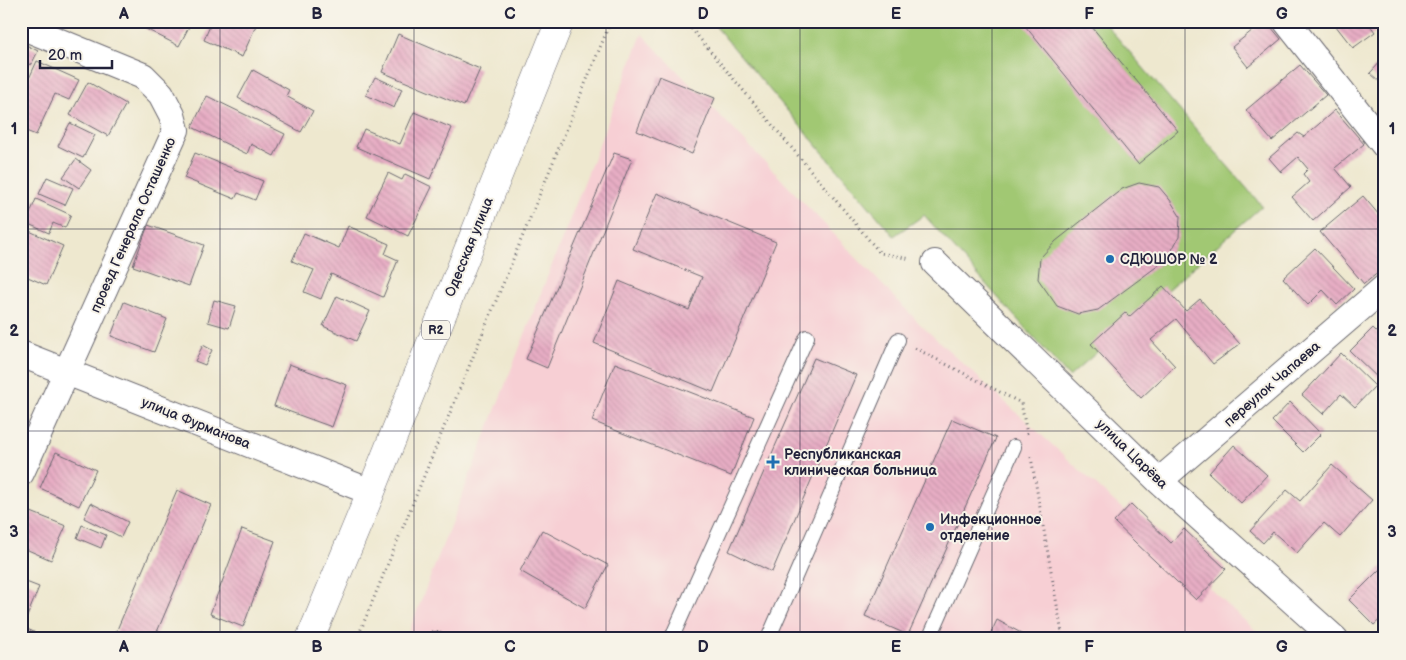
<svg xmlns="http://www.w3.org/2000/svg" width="1406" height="660" font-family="'Balsamiq Sans',sans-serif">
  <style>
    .built { fill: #f7cfd4 }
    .park { fill: #a1c873; stroke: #627557 }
    .building { fill: url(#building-back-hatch) }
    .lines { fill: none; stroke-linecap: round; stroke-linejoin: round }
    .service-casing { stroke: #69676f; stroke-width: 16 }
    .minor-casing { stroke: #69676f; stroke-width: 28 }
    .primary-casing { stroke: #69676f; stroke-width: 29 }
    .path { stroke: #69676f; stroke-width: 3; stroke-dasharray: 1 4; stroke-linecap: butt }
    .service { stroke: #fff; stroke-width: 14 }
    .minor { stroke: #fff; stroke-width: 26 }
    .primary { stroke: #fff; stroke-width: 28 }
    .grid { fill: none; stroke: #22223b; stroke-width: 1; stroke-opacity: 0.55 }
    .poi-dot { fill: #1f6fb2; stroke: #f7f3e8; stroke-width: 2 }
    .labels { text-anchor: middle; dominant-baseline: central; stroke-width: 4; stroke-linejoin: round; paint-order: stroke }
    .shield { fill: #f7f3e8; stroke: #62616f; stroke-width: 1 }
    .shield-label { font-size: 12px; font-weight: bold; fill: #22223b }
    .street-label { font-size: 14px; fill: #22223b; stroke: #f7f3e8 }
    .poi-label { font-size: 14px; font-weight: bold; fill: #22223b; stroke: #f7f3e8; text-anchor: start }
    .neatline { fill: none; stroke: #22223b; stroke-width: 2 }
    .grid-label { font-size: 16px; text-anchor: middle; font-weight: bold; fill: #22223b }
  </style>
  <defs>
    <pattern id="building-back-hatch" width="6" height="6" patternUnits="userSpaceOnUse" patternTransform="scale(1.25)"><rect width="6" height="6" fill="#e7adc4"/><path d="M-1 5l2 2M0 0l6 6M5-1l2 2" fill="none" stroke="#c695a9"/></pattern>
  </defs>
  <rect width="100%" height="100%" fill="#f7f3e8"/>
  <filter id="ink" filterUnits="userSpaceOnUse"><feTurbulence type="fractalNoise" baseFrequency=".02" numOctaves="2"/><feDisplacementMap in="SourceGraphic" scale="10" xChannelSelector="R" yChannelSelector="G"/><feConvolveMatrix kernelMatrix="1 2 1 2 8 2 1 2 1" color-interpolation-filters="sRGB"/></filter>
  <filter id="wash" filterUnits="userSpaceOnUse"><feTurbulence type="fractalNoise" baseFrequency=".0096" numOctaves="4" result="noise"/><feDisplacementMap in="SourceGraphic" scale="20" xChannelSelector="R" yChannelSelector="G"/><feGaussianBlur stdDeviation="1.12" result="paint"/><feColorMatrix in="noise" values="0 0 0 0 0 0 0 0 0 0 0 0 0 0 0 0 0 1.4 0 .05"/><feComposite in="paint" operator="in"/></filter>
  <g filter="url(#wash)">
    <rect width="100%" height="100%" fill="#eee8cf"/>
    <path class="built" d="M642,34l280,292 343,313h-859z"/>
    <path class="park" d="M711,21h392l159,185 -193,171 -145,-162 -30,21z"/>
    <g id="blocks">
      <path class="building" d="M147,21h45l-13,25 -35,-18z
        M212,21h46l-16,36 -38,-17z
        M1021,21h66l91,110 -40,33z
        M1264,21h2l15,18 -33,28 -16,-20z
        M1332,21h35l8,11 -22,16z
        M398,34l82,35 -16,37 -82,-34z
        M24,44l14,7 -7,14 -10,-4v-11z
        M1385,57v20l-5,5 -10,-9z
        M37,61l42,19 -10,20 -14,-6 -19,41 -15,-6v-33z
        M1300,65l26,30 -54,46 -26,-31z
        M253,70l36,20 -3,6 27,15 -12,21 -63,-34z
        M659,76l56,22 -23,56 -55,-23z
        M375,77l27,12 -8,19 -28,-13z
        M88,82l38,22 -18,32 -38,-21z
        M207,96l78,38 -11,22 -23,-12 -4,10 -55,-27z
        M1335,110l29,34 -29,24 16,19 -38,34 -21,-24 17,-15 -6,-8 5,-5 -10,-12 -17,15 -12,-14 29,-25 6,4z
        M414,112l38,16 -22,51 -74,-32 8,-18 36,15z
        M70,123l25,12 -12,23 -25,-12z
        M195,153l68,28 -8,19 -17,-7 -3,6 -51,-21z
        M614,153l18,6 -85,209 -21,-9z
        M76,159l15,11 -12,18 -16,-11z
        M388,173l14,7 3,-6 27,13 -24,49 -41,-20z
        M47,177l26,11 -8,17 -26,-11z
        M1139,183l20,4 11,13 10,16 -1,21 -12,22 -69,51 -20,4 -21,-8 -19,-27 2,-21 16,-17 66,-52z
        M657,193l119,49 -63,150 -119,-49 25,-62 70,29 13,-33 -69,-28z
        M1363,196l22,26v45l-21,17 -44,-52z
        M36,199l35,16 -6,13 -12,-5 -4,10 -23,-10z
        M148,225l56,20 -15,41 -56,-20z
        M348,226l41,18 -4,10 13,6 -15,37 -52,-23 -10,25 -17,-7 10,-22 -22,-9 12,-28 35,15z
        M27,230l36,16 -17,39 -25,-11v-32z
        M1315,248l39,41 -17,16 -14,-15 -15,15 -25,-27z
        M1163,286l23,25 14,-12 40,45 -27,20 -37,-45 -25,21 24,26 -34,32 -50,-54 35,-32 3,5z
        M337,296l33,15 -14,30 -33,-15z
        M214,300l22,6 -7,22 -21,-6z
        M124,302l43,17 -13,33 -43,-16z
        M1373,328l12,12v45l-35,-34z
        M203,345l9,5 -7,15 -10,-4z
        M1341,353l34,33 -20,21 -14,-13 -18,20 -21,-19z
        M814,358l42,17 -84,197 -43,-21z
        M615,363l139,54 -23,59 -139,-55z
        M289,364l58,21 -15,42 -58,-21z
        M1290,402l31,32 -18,18 -31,-31z
        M952,419l44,19 -88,197 -43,-19z
        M1234,445l33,30 -26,28 -32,-30z
        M56,452l40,18 -17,36 -39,-18z
        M1332,465l40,35 -32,37 -16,-14 -27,30 -24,-21 -10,11 -13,-12 37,-41 13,11z
        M177,490l34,15 -57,134h-41z
        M91,503l37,19 -7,15 -37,-19z
        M1131,504l40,39 13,-14 42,40 -30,31 -82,-78z
        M31,512l35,14 -15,34 -30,-13v-12z
        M82,525l24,10 -5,13 -24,-10z
        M242,529l33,12 -32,86 -33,-13z
        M542,530l66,35 -23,43 -65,-37z
        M1385,564v51l-11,10 -25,-25z
        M21,580l18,7 -15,37 -3,-2z
        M997,620l24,13 -3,6h-30z
        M23,627l26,12h-28z
        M201,631l19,8h-22z"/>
    </g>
  </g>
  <g filter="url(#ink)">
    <use href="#blocks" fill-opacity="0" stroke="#69676f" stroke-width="1"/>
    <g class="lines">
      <defs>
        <path id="service" d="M672,637l135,-300
          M435,639h2
          M768,639l130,-299
          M929,639l85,-192"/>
        <path id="minor" d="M1286,21l99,125
          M21,26l122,50 18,18 11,21 4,15 -155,343
          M935,263l224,218 176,158
          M21,354l350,138
          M1159,481l226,-194"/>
        <path id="primary" d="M310,639l61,-147 189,-471"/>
      </defs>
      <use href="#service" class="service-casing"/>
      <use href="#minor" class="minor-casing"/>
      <use href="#primary" class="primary-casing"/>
      <path class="path" d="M685,21l195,232 31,6
        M915,348l106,55 6,31
        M1031,457l32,182
        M357,639l254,-618"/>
      <use href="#service" class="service"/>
      <use href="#minor" class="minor"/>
      <use href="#primary" class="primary"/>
    </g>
  </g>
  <path class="grid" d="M220,21v618M414,21v618M606,21v618M800,21v618M992,21v618M1185,21v618M21,229h1364M21,431h1364"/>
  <g class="poi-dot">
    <circle cx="1110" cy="259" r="5"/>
    <path d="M770.5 454.5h5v5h5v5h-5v5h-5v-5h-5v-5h5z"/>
    <circle cx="930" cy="527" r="5"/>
  </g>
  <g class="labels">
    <rect class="shield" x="422" y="320.5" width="28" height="19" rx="4"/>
    <g class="shield-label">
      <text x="436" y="330">R2</text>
    </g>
    <g class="street-label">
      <text transform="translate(133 225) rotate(-66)">проезд Генерала Осташенко</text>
      <text transform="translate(469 247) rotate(-68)">Одесская улица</text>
      <text transform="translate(1272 384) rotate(-41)">переулок Чапаева</text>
      <text transform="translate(196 423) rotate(22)">улица Фурманова</text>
      <text transform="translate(1132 454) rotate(44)">улица Царёва</text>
    </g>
    <g class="poi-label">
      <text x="1120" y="259">СДЮШОР № 2</text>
      <text x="784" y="454">Республиканская<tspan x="784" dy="16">клиническая больница</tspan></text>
      <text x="940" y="519">Инфекционное<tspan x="940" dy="16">отделение</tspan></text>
    </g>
  </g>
  <rect width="1406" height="660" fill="none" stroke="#f7f3e8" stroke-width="55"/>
  <path d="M40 60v8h72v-8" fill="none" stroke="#22223b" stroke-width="2.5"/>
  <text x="48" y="60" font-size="15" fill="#22223b" stroke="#f7f3e8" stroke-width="4" paint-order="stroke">20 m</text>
  <rect x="28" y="28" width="1350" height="604" class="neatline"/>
  <g class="grid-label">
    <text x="124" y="19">A</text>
    <text x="317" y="19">B</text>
    <text x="510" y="19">C</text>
    <text x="703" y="19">D</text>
    <text x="896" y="19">E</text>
    <text x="1089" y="19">F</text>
    <text x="1282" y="19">G</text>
    <text x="14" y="134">1</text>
    <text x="1392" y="134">1</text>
    <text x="14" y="336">2</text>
    <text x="1392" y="336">2</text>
    <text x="14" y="537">3</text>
    <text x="1392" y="537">3</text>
    <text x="124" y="652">A</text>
    <text x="317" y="652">B</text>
    <text x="510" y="652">C</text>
    <text x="703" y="652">D</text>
    <text x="896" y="652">E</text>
    <text x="1089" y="652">F</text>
    <text x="1282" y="652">G</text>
  </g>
</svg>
